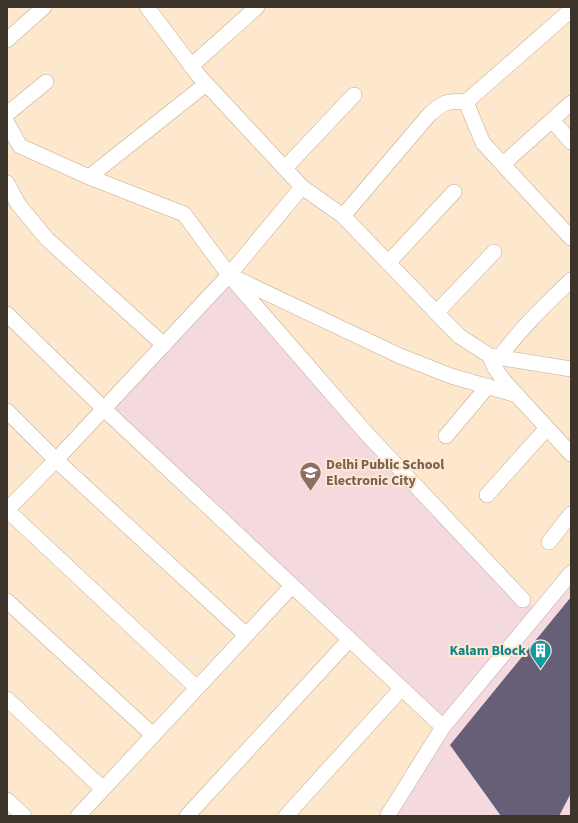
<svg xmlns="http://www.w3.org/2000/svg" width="578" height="823" font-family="'Source Sans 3',sans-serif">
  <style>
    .education { fill: #f4dadf }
    .building { fill: #675e78 }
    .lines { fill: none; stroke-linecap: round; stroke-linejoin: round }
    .street-casing { stroke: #c0ac92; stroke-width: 16 }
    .street { stroke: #fff; stroke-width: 15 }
    .labels { text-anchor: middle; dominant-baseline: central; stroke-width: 4; stroke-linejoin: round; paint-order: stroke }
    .education-label { font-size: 14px; font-weight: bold; fill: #785e54; stroke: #fde8cd; text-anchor: start }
    .culture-label { font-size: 14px; font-weight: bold; fill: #0d838f; stroke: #fde8cd; text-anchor: end }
  </style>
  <rect width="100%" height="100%" fill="#fde8cd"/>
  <path class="education" d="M229,275l308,336 34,-31v236h-181l52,-89 -338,-318z"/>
  <path class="building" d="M571,597v196l-12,23h-58l-51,-71z"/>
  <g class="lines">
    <defs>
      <path id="street" d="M147,7l52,69 103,111 41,29 116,120 31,20 81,13
        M7,40l37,-33
        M191,66l66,-59
        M466,102l17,41 88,95
        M7,114l39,-32
        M552,120l19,22
        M7,123l13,23 69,31 117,-93
        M503,164l68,-61
        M285,168l69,-73
        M89,177l95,37 45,61 137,158 157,167
        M7,183l11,21 29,35 117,106
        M343,216l85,-100c13,-13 20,-16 38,-14l105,-92
        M388,263l66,-71
        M233,277l167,79 51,20 66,19
        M436,313l58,-61
        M7,314l97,95 339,318 -55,88 2,1
        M490,356l5,12 9,13 67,73
        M499,358c21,-29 46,-53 72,-78
        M7,411l49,49 190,175
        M446,436l42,-50
        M487,495l60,-67
        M7,510l49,-50 173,-185 73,-88
        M7,510l190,178
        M549,542l22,-28
        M7,601l146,134
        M7,699l96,90
        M443,727l128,-154
        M7,800l17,16
        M78,816l214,-230
        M187,816l162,-176
        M286,816l115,-127"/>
    </defs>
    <use href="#street" class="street-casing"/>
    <use href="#street" class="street"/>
  </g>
  <defs>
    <symbol id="school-pin" viewBox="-11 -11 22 30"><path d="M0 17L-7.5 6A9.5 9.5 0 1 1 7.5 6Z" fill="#8d6e63" stroke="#fde8cd"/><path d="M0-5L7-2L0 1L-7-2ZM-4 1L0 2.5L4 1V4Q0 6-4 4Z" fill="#fff"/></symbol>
    <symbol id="building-pin" viewBox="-11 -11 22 30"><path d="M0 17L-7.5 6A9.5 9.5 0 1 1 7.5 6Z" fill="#0f9aa8" stroke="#fde8cd"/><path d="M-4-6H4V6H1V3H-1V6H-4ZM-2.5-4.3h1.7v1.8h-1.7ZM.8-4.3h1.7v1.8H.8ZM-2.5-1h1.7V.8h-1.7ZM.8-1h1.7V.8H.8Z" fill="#fff"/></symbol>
  </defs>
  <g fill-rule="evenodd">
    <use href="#school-pin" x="298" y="460" width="25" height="34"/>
    <use href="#building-pin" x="528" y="638" width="25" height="34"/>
  </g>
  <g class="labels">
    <g class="education-label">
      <text x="326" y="465">Delhi Public School<tspan x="326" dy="16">Electronic City</tspan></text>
    </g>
    <g class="culture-label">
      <text x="526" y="651">Kalam Block</text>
    </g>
  </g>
  <rect width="578" height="823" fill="none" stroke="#3c342a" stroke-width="16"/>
</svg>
